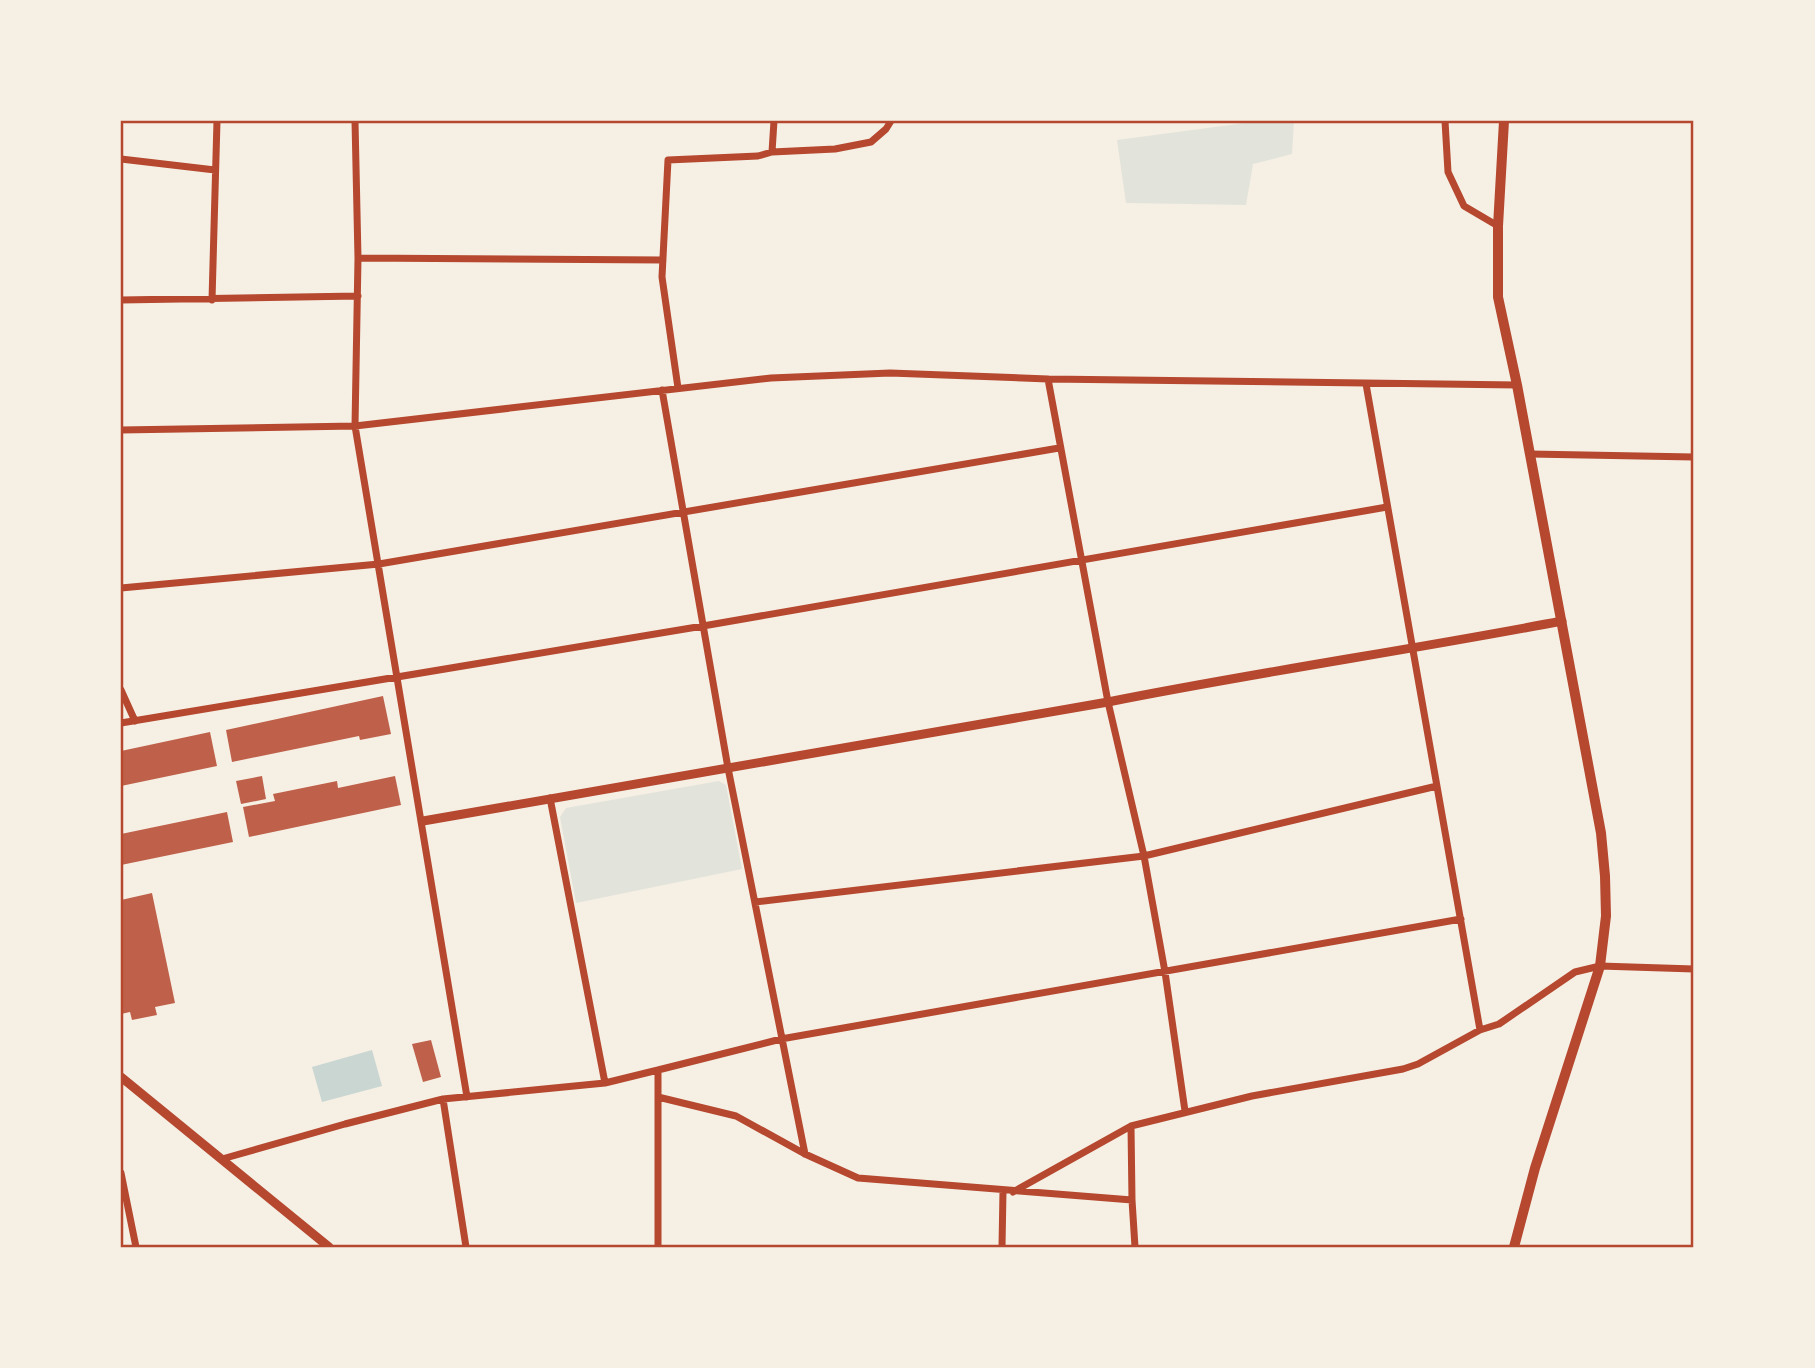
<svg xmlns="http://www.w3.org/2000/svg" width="1815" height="1368" font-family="'Roboto Serif',serif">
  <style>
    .green { fill: #e2e4dc }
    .water { fill: #c9d6d2 }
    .building { fill: #bf614a }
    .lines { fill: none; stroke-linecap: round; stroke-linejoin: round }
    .minor { stroke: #b5482f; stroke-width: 7 }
    .tertiary { stroke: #b5482f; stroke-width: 9 }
    .secondary { stroke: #b5482f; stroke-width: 10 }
    .neatline { fill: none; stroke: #b5482f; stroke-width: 2.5 }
  </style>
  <rect width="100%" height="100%" fill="#f6efe4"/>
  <path class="green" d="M1260,121h34l-2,33 -39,10 -7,41 -120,-2 -9,-63z
    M719,781l7,4 16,84 -166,34 -16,-86 6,-9z"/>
  <path class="water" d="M372,1050l10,36 -60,16 -10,-35z"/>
  <path class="building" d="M383,696l8,38 -31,6 -1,-4 -127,26 -6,-32z
    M210,732l7,34 -96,20v-35z
    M262,776l4,23 -25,5 -5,-23z
    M395,776l6,29 -152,32 -6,-30 32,-6 -2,-7 64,-13 1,7z
    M227,812l6,30 -112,23v-31z
    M152,893l23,110 -20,4 2,8 -25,5 -2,-8 -9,2v-114z
    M431,1040l10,37 -18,5 -11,-38z"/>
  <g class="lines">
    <path class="minor" d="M355,121l3,137 -3,168 112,671
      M1445,121l3,51 16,34 34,20
      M772,152l2,-31
      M121,159l94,11
      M358,258l305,2
      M121,300l237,-4
      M212,300l5,-179
      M1048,379l60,323 36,154 21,116 20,139
      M1366,384l114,646
      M678,388l-16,-111 6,-117 90,-4 14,-4 63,-3 36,-7 15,-13 5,-8
      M662,390l66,378 77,386
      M121,430l234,-4 416,-48 119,-5 158,6 469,6
      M1530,454l164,3
      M121,588l258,-24 680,-116
      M121,690l14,31
      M121,723l582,-97 684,-119
      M550,798l55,285
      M755,902l389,-46 293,-70
      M658,1070l123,-31 680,-120
      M658,1097l78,19 69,38 53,24 274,22
      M443,1099l23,148
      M1131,1126l1,74 3,47
      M222,1159l123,-35 98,-25 162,-16 53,-13v177
      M121,1173l15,74
      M1013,1192l118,-66 121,-30 151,-27 15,-5 62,-34 19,-6 76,-52 25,-6 94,3
      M1002,1247l1,-56"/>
    <path class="tertiary" d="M423,821l685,-119c150,-30 303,-52 454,-81
      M121,1077l208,170"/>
    <path class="secondary" d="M1504,121l-6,105v71l19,88 84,448 4,43 1,40 -6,50 -65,202 -21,79"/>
  </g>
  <rect width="1815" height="1368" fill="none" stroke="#f6efe4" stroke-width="245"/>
  <rect x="122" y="122" width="1570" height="1124" class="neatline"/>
</svg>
